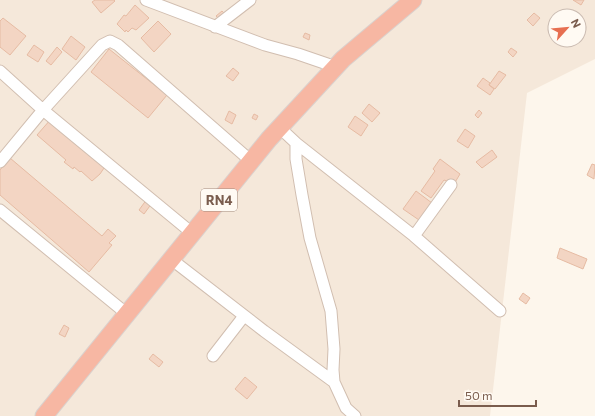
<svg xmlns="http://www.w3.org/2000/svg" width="595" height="416" font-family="Commissioner,sans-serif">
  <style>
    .residential { fill: #f5e8da; fill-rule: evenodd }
    .building { fill: #f3d5c3; stroke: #e6bba3 }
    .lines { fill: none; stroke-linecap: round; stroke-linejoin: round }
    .minor-casing { stroke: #d1beb0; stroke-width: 13 }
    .highway-casing { stroke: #dad1cd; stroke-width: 19 }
    .minor { stroke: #fff; stroke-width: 11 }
    .highway { stroke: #f7b7a3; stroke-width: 17 }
    .labels { text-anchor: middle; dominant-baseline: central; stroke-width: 4; stroke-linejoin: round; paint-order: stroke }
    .shield { fill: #fffaf3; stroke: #a28b7f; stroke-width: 1 }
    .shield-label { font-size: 13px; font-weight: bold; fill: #7a5c4d }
  </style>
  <rect width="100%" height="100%" fill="#fdf6ec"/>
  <path class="residential" d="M0,0h595v59l-68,34 -37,323h-490zM555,16h24v24h-24z"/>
  <path class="building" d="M95,0h19l1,1 -14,12 -9,-11z
    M573,0h11l-3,5z
    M135,5l14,13 -13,12 -4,-2 -4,4 -2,-2 -1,2 -8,-8 7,-9 2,1z
    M222,11l4,4 -6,5 -4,-4z
    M534,13l6,5 -7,8 -6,-6z
    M3,18l23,18 -16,19 -10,-8v-26z
    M158,21l13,13 -17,18 -13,-14z
    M305,33l5,2 -1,5 -6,-3z
    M71,36l14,11 -9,13 -14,-11z
    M34,45l10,7 -6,10 -11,-7z
    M57,47l5,5 -11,13 -5,-4z
    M511,48l6,4 -4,5 -5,-5z
    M109,49l58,46 -19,23 -57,-46z
    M233,68l6,5 -6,8 -7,-5z
    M499,71l7,4 -11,14 -6,-4z
    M483,78l7,5 -1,2 5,4 -4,6 -13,-9z
    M369,104l11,9 -8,9 -10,-9z
    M479,110l3,3 -4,5 -3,-3z
    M229,111l7,4 -4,9 -7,-4z
    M254,114l4,2 -2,4 -4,-2z
    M355,116l13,9 -7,11 -13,-9z
    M51,119l55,46 -6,9 -8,7 -11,-10 -1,1 -6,-5 -1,2 -9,-7 2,-2 -29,-25z
    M465,129l10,7 -7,12 -11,-7z
    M492,150l5,7 -15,11 -6,-6z
    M10,158l92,78 6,-7 8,7 -7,7 3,2 -23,27 -89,-77v-25z
    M440,159l20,15 -6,10 -10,-4 -13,18 -10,-7 14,-20 -2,-2z
    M592,164l3,1 -1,14 -7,-4z
    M416,191l16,12 -13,17 -16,-11z
    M147,199l5,4 -8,11 -5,-4z
    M560,248l27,11 -4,10 -26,-11z
    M523,293l7,5 -4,6 -7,-5z
    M64,325l5,3 -4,9 -6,-3z
    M153,354l10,8 -4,5 -10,-8z
    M245,377l12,10 -10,12 -12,-10z"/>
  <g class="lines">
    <defs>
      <path id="minor" d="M146,0l119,45 33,9 38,13
        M215,27l35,-27
        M0,71l43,39 149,123
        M280,128l16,15 118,93 37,-51
        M296,143v16l6,36 8,43 21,73 3,38 -1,21 1,12 12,26 9,8
        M0,162l43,-52 59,-65 8,-4 8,4 133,116
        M0,210l127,104
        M414,236l86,75
        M171,259l93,72 70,51
        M213,356l31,-40"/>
      <path id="highway" d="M44,416l225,-277 74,-80 70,-59"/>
    </defs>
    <use href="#minor" class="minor-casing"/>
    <use href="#highway" class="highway-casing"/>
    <use href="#minor" class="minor"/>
    <use href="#highway" class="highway"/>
  </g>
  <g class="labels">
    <rect class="shield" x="201" y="189" width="36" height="22" rx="3"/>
    <g class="shield-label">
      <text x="219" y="200">RN4</text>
    </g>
  </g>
  <g transform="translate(567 28) rotate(63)"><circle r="19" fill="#fffaf3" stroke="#cabbb1"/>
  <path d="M0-3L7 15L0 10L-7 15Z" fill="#e76f51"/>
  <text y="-6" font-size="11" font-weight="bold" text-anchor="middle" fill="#7a5c4d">N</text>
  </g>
  <path d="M459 400v6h77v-6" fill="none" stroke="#7a5c4d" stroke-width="2"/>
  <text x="465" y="400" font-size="12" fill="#7a5c4d" stroke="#fffaf3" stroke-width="3" paint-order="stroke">50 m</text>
</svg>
